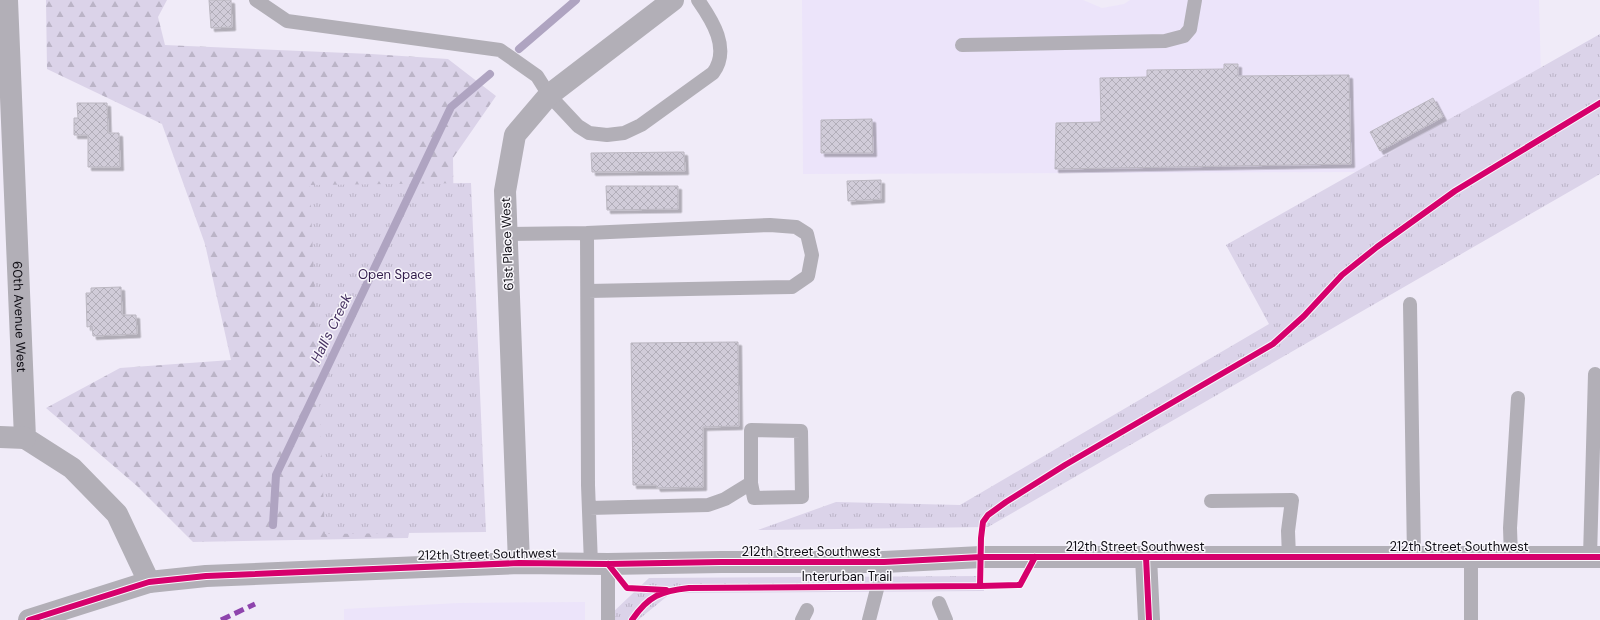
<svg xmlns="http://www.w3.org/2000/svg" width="1600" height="620" font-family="'DM Sans',sans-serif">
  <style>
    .built { fill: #ece4fa }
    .forest { fill: url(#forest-firs) }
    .park { fill: url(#park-tufts) }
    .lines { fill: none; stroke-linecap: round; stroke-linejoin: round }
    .stream { stroke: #afa4c1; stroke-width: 8 }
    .building { fill: url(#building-cross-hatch); stroke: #bbb7c1; filter: url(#shadow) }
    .service { stroke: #b2afb7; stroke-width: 14 }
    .minor { stroke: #b2afb7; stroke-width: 22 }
    .tertiary { stroke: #b2afb7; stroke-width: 22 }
    .secondary { stroke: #b2afb7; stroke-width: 22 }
    .quiet { stroke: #8e44ad; stroke-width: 5; stroke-dasharray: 10 5; stroke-linecap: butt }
    .cycleway-casing { stroke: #f9f7fc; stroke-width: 8 }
    .cycleway { stroke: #d6006c; stroke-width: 6 }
    .labels { text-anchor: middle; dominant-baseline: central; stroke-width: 3; stroke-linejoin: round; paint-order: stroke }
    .street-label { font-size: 13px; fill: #0f0d14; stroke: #f9f7fc }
    .park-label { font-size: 13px; fill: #331e4c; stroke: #f9f7fc }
    .water-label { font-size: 14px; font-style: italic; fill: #473262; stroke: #f9f7fc }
  </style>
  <defs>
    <pattern id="forest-firs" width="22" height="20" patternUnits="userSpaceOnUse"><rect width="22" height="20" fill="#dbd3e9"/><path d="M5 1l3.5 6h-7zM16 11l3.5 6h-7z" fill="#bbb4c7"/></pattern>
    <pattern id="park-tufts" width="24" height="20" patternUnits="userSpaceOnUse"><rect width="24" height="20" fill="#dbd3e9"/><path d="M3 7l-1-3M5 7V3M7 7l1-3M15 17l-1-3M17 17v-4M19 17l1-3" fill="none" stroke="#bbb4c7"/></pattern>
    <pattern id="building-cross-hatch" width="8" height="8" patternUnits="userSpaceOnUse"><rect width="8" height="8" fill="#d1ccd9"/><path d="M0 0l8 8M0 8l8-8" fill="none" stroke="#b2aeb9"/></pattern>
    <filter id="shadow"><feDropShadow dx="3.5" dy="3.5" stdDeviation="0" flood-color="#0004"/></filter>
  </defs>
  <rect width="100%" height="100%" fill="#f0ebf8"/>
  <path class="built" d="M802,0h281l19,8 22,-4 6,-4h409l2,79 -166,93 -572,2z
    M585,602v18h-241v-11l115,-6z"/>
  <path class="forest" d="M46,0h121l-9,17 7,28 206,9 77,5 48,37 -43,62 2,158 -47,222 -215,4 -56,-56 -91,-78 74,-40 111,-8 -26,-116 -43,-120 -115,-55z"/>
  <path class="park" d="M1600,34v140l-612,353 -230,3 78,-28 124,3 309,-181 -43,-79z
    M471,183l15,349 -161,2 -15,-349z
    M983,576l1,15 -313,2 -33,27h-30l3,-6 38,-36z"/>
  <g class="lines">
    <path class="stream" d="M519,49l57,-49
      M273,525l3,-50 175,-368 39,-33"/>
  </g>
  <path class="building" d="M209,0h22l1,27 -21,1z
    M1224,64h14v12l111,-1 2,89 -296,5 1,-46 45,-1 -1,-44 47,-1v-7l77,-1z
    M1433,98l10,19 -63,34 -10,-19z
    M77,103h30l1,30h11l1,34h-32v-32h-14v-17h4z
    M872,119l1,34h-52v-33z
    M684,152l1,19 -93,1 -1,-19z
    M881,180v19l-33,2 -1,-20z
    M606,186h72v23l-71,1z
    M121,287l1,28h14l1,19 -44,2 -1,-10 -5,1 -1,-34h5v-5z
    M738,342l1,84 -36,1v60l-46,1 -1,-3h-23l-2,-142z"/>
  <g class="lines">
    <path class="service" d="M256,0l31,21 213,29 37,26 12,19 29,31 11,7 18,2 17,-2 17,-8 72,-52c18,-24 -1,-53 -15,-73
      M962,45l203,-4 19,-5 6,-7 5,-29
      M587,233l183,-8 26,2 11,7 5,21 -4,21 -16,11 -204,4
      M507,234l80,-1 1,252 3,79
      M1410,304l4,253
      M1211,501l81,-1 -4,31 1,26
      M589,508l119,-3 17,-6 26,-16v-53l50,1 1,66 -48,1 -3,-15
      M1471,557v63
      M1511,557l-1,-29 8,-130
      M1590,557l5,-183
      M608,564v56
      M939,603l7,17
      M802,620l5,-10
      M869,620l15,-58"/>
    <g class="minor">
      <path id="s1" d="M7,0l18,438 47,30 45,46 32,68"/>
      <path d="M0,437l25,1"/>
    </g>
    <path class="tertiary" d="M1146,557l3,63
      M519,563l-14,-372 10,-56 34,-40 124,-95"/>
    <path class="secondary" d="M29,620l120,-38 57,-6 313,-13 89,1 113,-2h163l97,-5h619"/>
    <path class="quiet" d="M221,620l34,-16"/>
    <defs>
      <path id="cycleway" d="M1146,557l3,63
        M608,564l19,24 39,2
        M980,586l40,-1 15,-28
        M29,620l120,-38 57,-6 313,-13 89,1 113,-2h163l97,-5h619
        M632,620c16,-24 29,-29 57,-32l291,-2 1,-48 2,-16 5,-7 18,-13 59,-37 208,-121 31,-28 38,-41 35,-28 78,-56 145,-88"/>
    </defs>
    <use href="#cycleway" class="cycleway-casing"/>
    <use href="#cycleway" class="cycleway"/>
  </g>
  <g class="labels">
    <g class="street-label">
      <text transform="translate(507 244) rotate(-92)">61st Place West</text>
      <text stroke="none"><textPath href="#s1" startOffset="317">60th Avenue West</textPath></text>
      <text x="1135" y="546">212th Street Southwest</text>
      <text x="1459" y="546">212th Street Southwest</text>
      <text x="811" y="551">212th Street Southwest</text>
      <text transform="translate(487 554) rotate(-1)">212th Street Southwest</text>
      <text x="847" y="576">Interurban Trail</text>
    </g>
    <g class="park-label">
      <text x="395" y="274">Open Space</text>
    </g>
    <g class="water-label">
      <text transform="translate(331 328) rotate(-64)">Hall's Creek</text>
    </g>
  </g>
</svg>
